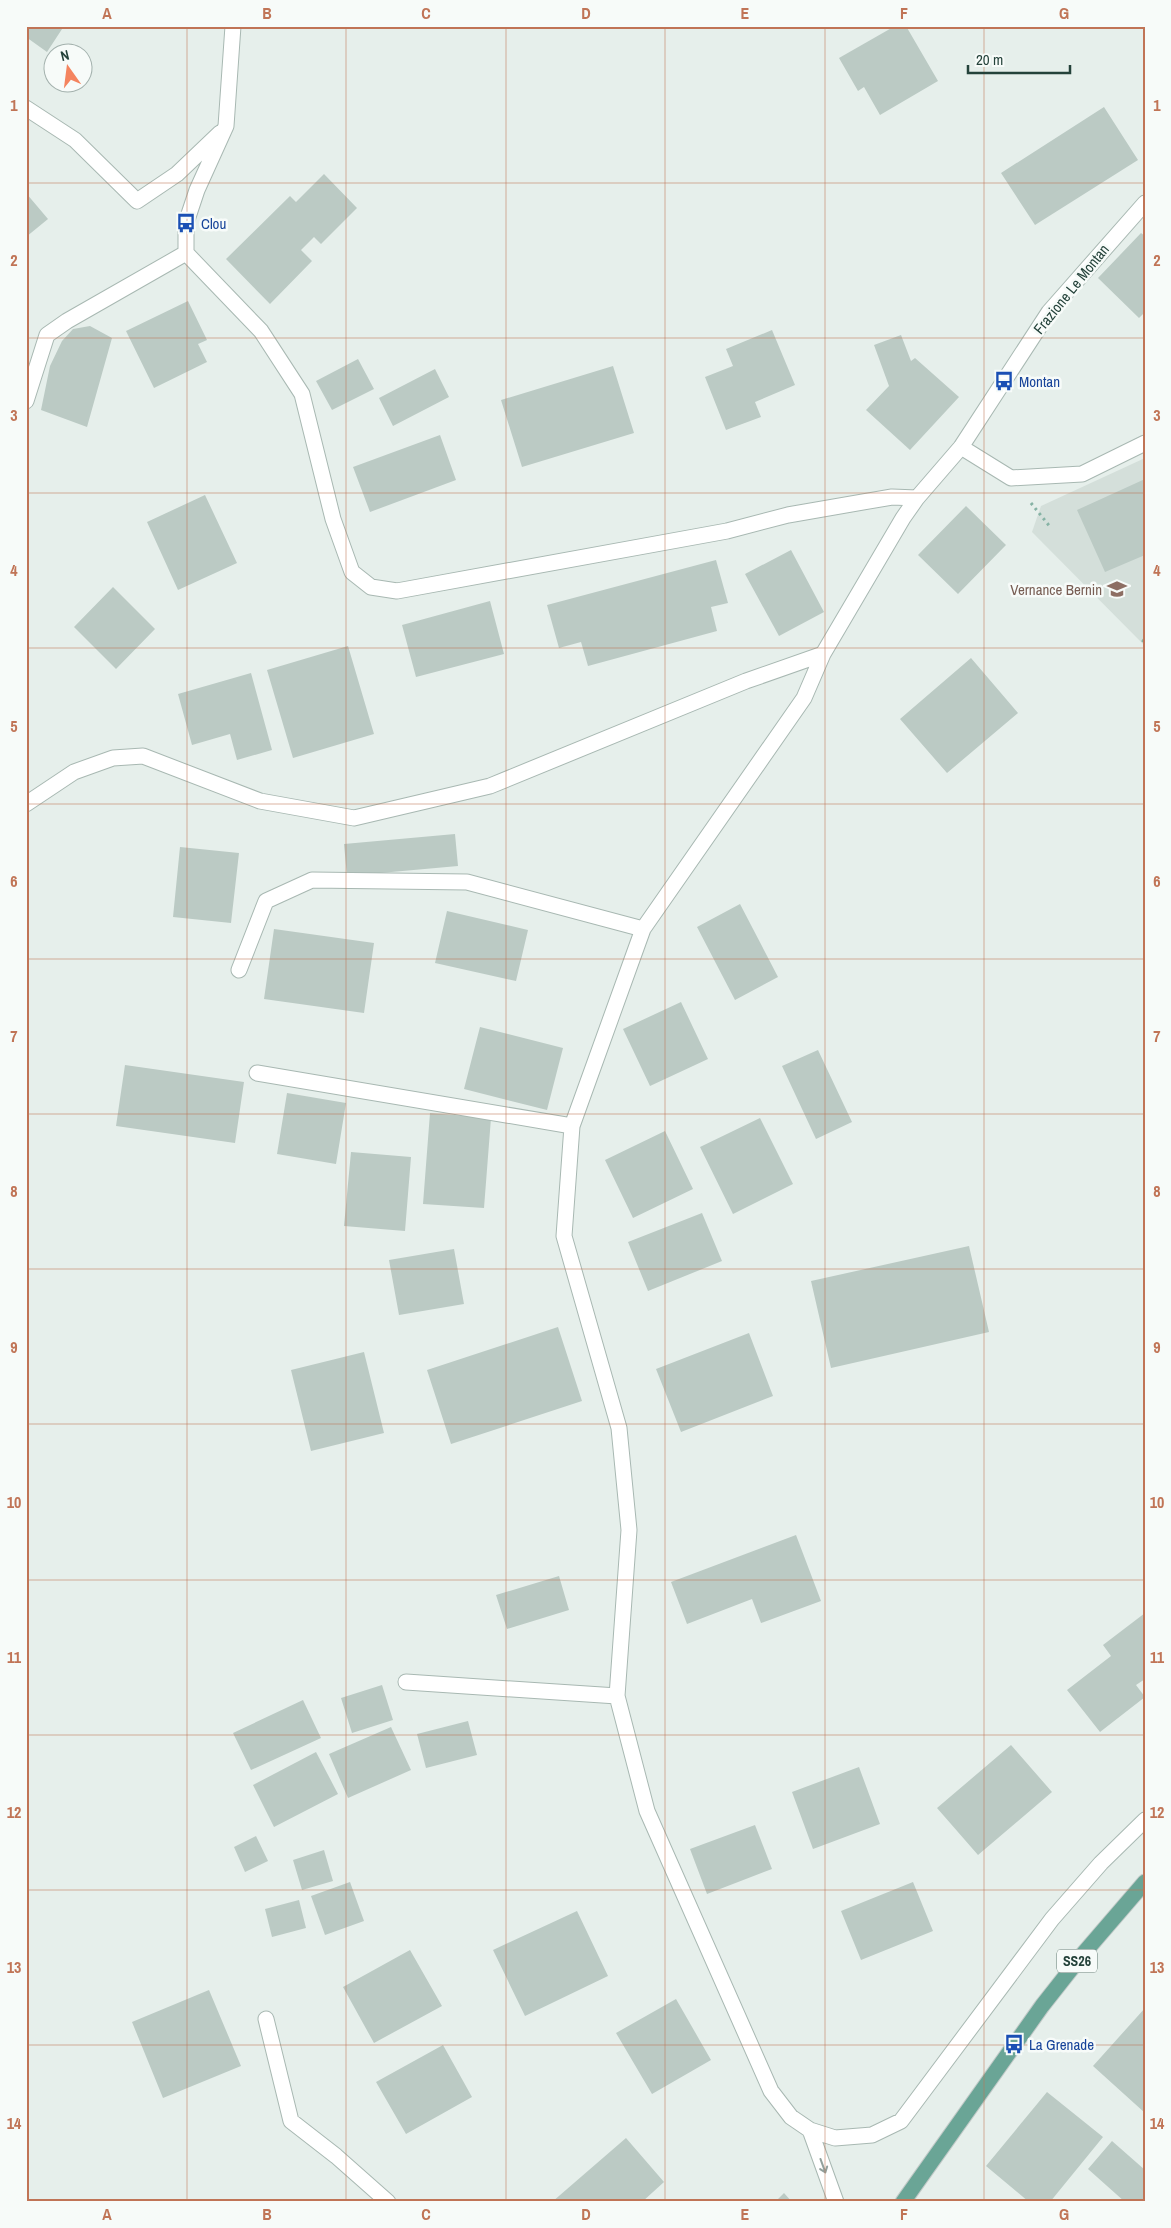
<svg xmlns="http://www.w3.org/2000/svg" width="1171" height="2228" font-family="'Archivo Narrow',sans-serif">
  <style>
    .built { fill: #d4dfda }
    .building { fill: #bbcac4 }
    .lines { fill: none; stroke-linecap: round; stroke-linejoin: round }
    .minor-casing { stroke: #a8b8b2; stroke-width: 17 }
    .major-casing { stroke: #c2cac8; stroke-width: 17 }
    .path { stroke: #86b3a5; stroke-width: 3; stroke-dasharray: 2.5 4; stroke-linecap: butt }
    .minor { stroke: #fff; stroke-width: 15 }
    .major { stroke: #6aa596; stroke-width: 15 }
    .oneway { stroke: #92a09c }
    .grid { fill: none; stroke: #c07456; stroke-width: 1; stroke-opacity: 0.55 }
    .labels { text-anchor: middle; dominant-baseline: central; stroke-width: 5; stroke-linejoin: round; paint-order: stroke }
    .shield { fill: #f7fbf9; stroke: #637a73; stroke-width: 1 }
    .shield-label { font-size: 14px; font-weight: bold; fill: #24423a }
    .transit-label { font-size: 15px; fill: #164399; stroke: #f7fbf9; text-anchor: start }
    .street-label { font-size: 15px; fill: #24423a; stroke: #f7fbf9 }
    .education-label { font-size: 15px; fill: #785e54; stroke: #f7fbf9; text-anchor: end }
    .neatline { fill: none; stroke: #c07456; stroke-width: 2 }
    .grid-label { font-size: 16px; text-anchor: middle; font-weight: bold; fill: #c07456 }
  </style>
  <rect width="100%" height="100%" fill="#e6efeb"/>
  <path class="built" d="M1145,458v188l-113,-114 9,-26z"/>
  <path class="building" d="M26,26h38l-17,26 -21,-15z
    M895,26h11l32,55 -58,34 -16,-28 -6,4 -19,-33z
    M1104,107l34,53 -103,65 -34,-52z
    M324,174l33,34 -36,36 -7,-7 -13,13 11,11 -42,43 -44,-45 64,-63 6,6z
    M26,193l22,26 -22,18z
    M1141,233l4,3v76l-6,6 -41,-40z
    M188,301l19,39 -9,4 9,18 -53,26 -28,-57z
    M90,326l22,12 -25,89 -46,-17 9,-44 12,-25 11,-12z
    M772,330l23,55 -40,17 6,15 -35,13 -21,-53 28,-11 -7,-17z
    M901,335l10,26 4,-3 44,39 -49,53 -44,-40 23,-24 -15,-41z
    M358,359l16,30 -42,21 -16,-29z
    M613,366l21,67 -112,34 -21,-67z
    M435,369l14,28 -56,29 -14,-28z
    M440,435l16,45 -86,32 -17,-45z
    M1145,479v76l-40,17 -28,-62z
    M205,495l32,68 -59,27 -31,-68z
    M966,506l40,39 -48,49 -40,-39z
    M791,550l33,62 -45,24 -34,-62z
    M716,560l12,43 -17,4 6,24 -129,35 -7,-24 -22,6 -12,-43z
    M113,587l42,42 -39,40 -42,-42z
    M490,601l14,53 -88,23 -14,-52z
    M348,646l26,88 -81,24 -26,-88z
    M971,658l47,55 -71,60 -47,-54z
    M251,673l21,77 -35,10 -7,-26 -38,11 -14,-51z
    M455,834l3,32 -111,10 -3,-32z
    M180,847l59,6 -8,70 -58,-6z
    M740,904l38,73 -43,23 -38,-73z
    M447,911l81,19 -12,51 -81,-18z
    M274,929l100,14 -10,70 -100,-14z
    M681,1002l27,57 -58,27 -27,-57z
    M480,1027l83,21 -16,62 -83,-21z
    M818,1050l34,72 -36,17 -34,-73z
    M125,1065l119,17 -9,61 -119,-17z
    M287,1093l59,10 -10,61 -59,-10z
    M430,1113l61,5 -7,90 -61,-4z
    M760,1118l33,66 -60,30 -33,-67z
    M665,1131l28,58 -60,29 -28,-58z
    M351,1152l60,5 -6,74 -61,-5z
    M702,1213l20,48 -74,30 -20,-49z
    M969,1246l20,86 -158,36 -20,-87z
    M454,1249l10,55 -65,11 -10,-55z
    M558,1327l24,74 -131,43 -24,-74z
    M749,1333l24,63 -92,36 -25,-63z
    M364,1352l20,81 -73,18 -20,-81z
    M796,1535l25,66 -60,22 -9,-24 -65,25 -16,-42z
    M559,1576l10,34 -62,19 -11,-34z
    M1145,1613v66l-9,6 9,12 -45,35 -33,-42 44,-34 -8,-11z
    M382,1685l11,35 -41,13 -11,-35z
    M303,1700l18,38 -70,32 -18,-37z
    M468,1721l9,34 -51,13 -9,-34z
    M391,1727l20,43 -63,28 -19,-44z
    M1011,1745l41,47 -74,63 -41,-47z
    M316,1752l22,42 -64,33 -21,-42z
    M859,1767l21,57 -67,25 -21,-57z
    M755,1825l17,44 -65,25 -17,-45z
    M256,1836l12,25 -23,11 -11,-25z
    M324,1850l9,31 -31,9 -9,-30z
    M350,1882l14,39 -39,14 -14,-39z
    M913,1882l20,49 -72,29 -20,-49z
    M299,1900l7,28 -34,9 -7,-28z
    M577,1911l31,65 -83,40 -32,-66z
    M410,1950l32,56 -68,37 -31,-56z
    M209,1990l32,76 -78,32 -31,-76z
    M676,1999l35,61 -59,34 -36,-61z
    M1145,2008v105l-52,-47z
    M443,2045l29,52 -66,37 -30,-52z
    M1047,2092l56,45 -53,65h-21l-43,-36z
    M626,2138l38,44 -22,20h-90z
    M1112,2141l33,29v32h-20l-37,-33z
    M784,2193l8,9h-17z"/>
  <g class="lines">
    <defs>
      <path id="minor" d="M233,26l-7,100 -29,64 -11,33v30l75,78 41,63 31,125 19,53 19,15 26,4 330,-60 61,-16 104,-18 25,1
        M26,108l49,32 62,61 40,-27 43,-41
        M26,401l21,-66 20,-14 119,-68
        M961,447l50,31 71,-4 63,-31
        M823,654l-19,44 -161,231 -71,197 -8,110 55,192 10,102 -12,166 30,115 124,280 20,26 19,13 25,8 37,-3 29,-14 151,-202 49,-56 44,-43
        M26,804l48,-32 39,-14 30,-2 117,45 94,17 136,-32 256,-105 77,-27 80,-136 14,-20 44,-51 88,-135 96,-109
        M239,970l27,-69 46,-21 155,2 176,47
        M257,1073l315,53
        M406,1682l211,14
        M266,2019l25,102 45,35 52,46
        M810,2130l26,72"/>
      <path id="major" d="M903,2202l139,-196 41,-52 62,-72"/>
    </defs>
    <use href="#minor" class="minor-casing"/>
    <use href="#major" class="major-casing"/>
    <path class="path" d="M1031,503l20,25
      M1142,640l3,2"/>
    <use href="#minor" class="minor"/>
    <use href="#major" class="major"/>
  </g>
  <defs><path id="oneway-shaft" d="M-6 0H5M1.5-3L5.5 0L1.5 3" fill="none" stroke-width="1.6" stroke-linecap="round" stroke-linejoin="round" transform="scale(1.25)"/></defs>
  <use class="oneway" href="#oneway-shaft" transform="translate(823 2166) rotate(70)"/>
  <path class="grid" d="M187,26v2176M346,26v2176M506,26v2176M665,26v2176M825,26v2176M984,26v2176M26,183h1119M26,338h1119M26,493h1119M26,648h1119M26,804h1119M26,959h1119M26,1114h1119M26,1269h1119M26,1424h1119M26,1580h1119M26,1735h1119M26,1890h1119M26,2045h1119"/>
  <defs>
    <symbol id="bus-bare" viewBox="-9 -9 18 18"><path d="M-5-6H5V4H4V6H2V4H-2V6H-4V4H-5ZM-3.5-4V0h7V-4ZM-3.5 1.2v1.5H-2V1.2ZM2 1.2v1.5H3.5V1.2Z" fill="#1a4fb4" stroke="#f7fbf9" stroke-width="2.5" paint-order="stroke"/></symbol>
    <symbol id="school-bare" viewBox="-9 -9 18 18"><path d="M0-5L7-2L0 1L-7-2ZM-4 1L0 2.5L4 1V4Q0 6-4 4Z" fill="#8d6e63" stroke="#f7fbf9" stroke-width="2.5" paint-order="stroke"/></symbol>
  </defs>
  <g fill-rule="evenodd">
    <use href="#bus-bare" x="172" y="209" width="28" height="28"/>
    <use href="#bus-bare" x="990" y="367" width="28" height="28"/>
    <use href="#school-bare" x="1103" y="575" width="28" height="28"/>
    <use href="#bus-bare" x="1000" y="2030" width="28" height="28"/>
  </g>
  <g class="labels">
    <rect class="shield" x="1057" y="1949.5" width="40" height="23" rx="4"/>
    <g class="shield-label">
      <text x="1077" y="1961">SS26</text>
    </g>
    <g class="transit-label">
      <text x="201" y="223">Clou</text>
      <text x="1019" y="381">Montan</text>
      <text x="1029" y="2044">La Grenade</text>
    </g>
    <g class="street-label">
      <text transform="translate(1071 289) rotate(-51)">Frazione Le Montan</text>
    </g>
    <g class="education-label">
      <text x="1102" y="589">Vernance Bernin</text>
    </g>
  </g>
  <rect width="1171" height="2228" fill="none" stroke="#f7fbf9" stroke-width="55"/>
  <g transform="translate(68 68) rotate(346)"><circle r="24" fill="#f7fbf9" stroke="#a3b1ad"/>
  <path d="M0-4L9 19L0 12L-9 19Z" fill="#f4845f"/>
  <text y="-8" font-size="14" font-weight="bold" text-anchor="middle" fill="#24423a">N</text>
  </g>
  <path d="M968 65v8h102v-8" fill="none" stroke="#24423a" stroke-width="2.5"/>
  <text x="976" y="65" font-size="15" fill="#24423a" stroke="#f7fbf9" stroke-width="4" paint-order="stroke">20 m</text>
  <rect x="28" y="28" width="1116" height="2172" class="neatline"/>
  <g class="grid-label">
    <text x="107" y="19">A</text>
    <text x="267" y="19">B</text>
    <text x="426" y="19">C</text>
    <text x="586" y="19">D</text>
    <text x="745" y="19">E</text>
    <text x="904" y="19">F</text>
    <text x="1064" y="19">G</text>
    <text x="14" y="111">1</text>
    <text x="1157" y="111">1</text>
    <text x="14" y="266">2</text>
    <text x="1157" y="266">2</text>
    <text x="14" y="421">3</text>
    <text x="1157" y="421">3</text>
    <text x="14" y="576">4</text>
    <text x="1157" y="576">4</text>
    <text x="14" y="732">5</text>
    <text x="1157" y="732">5</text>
    <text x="14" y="887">6</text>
    <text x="1157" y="887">6</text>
    <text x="14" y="1042">7</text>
    <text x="1157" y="1042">7</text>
    <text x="14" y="1197">8</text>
    <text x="1157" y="1197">8</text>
    <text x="14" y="1353">9</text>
    <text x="1157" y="1353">9</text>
    <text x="14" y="1508">10</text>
    <text x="1157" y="1508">10</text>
    <text x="14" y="1663">11</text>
    <text x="1157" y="1663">11</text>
    <text x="14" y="1818">12</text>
    <text x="1157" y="1818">12</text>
    <text x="14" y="1973">13</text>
    <text x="1157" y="1973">13</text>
    <text x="14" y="2129">14</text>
    <text x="1157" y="2129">14</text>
    <text x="107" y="2220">A</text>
    <text x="267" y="2220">B</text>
    <text x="426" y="2220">C</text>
    <text x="586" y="2220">D</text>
    <text x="745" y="2220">E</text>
    <text x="904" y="2220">F</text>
    <text x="1064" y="2220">G</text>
  </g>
</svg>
